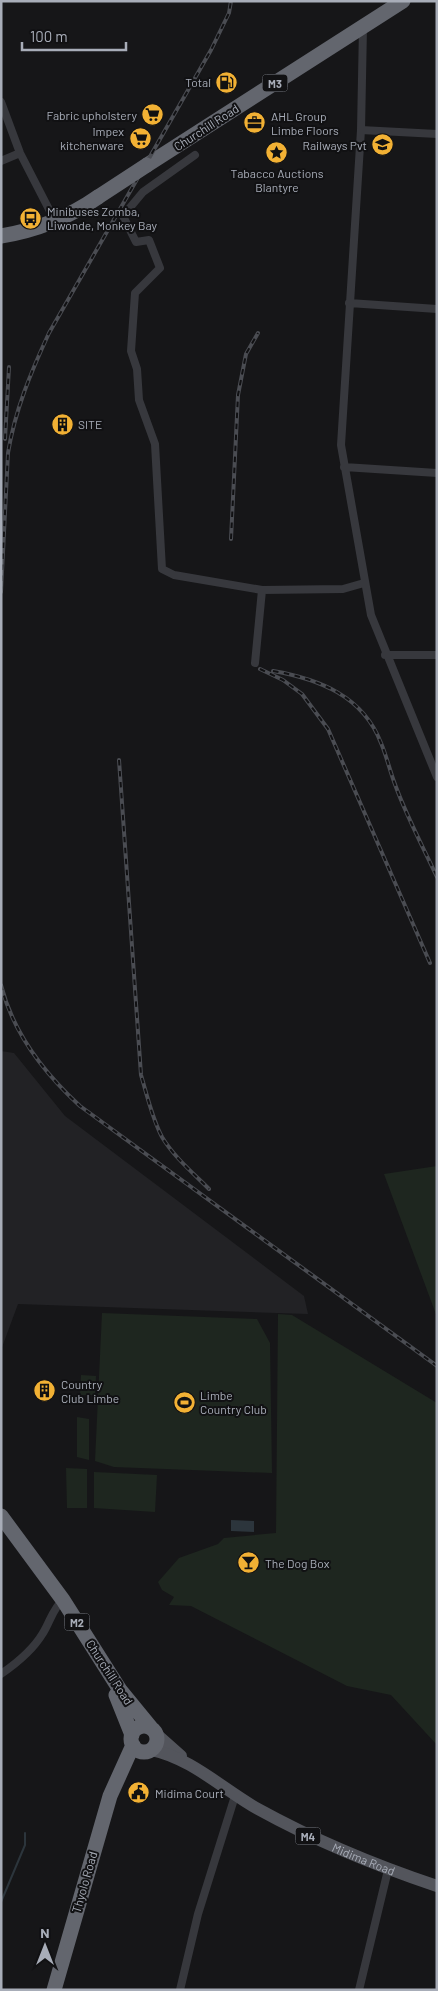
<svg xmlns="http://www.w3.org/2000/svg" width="438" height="1991" font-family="Barlow,sans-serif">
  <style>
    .built { fill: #222225 }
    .green { fill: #1e261f }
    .water { fill: #2c353c }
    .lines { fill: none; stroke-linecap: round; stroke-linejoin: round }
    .stream { stroke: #2c353c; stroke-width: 2 }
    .street { stroke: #37383d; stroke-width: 8 }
    .primary { stroke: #53555c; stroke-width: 12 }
    .highway { stroke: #63666e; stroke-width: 15 }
    .rail-casing { stroke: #4a4c52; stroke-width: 4 }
    .rail { stroke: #111113; stroke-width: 2; stroke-dasharray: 5.5; stroke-linecap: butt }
    .highway-bridge { stroke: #63666e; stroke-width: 15 }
    .labels { text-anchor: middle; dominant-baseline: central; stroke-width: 4; stroke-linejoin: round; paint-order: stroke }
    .shield { fill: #111113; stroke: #7b7e86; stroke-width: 1 }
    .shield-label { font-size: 11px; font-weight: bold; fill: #a8adb8 }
    .poi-label { font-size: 12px; fill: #a8adb8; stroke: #111113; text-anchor: start }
    .street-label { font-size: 12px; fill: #a8adb8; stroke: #111113 }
  </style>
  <rect width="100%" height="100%" fill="#161618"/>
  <path class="built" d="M1,1051l13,2 51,63 239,180 4,18 -290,-10 -17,46z"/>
  <path class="green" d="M437,1166v151l-53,-143z
    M102,1313l155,6 13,24 2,130 -158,-6 -19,-6z
    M278,1314l14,1 145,88v342l-46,-50 -44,-9 -156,-80 -22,-1 5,-8 -12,-7 -4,-8 21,-24 39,-14 6,-6 52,-5z
    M81,1375l15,1 -1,19h-15z
    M77,1417l12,2v41l-12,-3z
    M66,1468l21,1v39h-20z
    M94,1472l63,3 -2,37 -61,-4z"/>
  <path class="water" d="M231,1520l23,1v11l-23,-1z"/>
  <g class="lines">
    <path class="stream" d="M1,1902l24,-57v-12"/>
    <path class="street" d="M363,27l-2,103 -20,315 30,170 66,162
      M1,102l19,51 35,68
      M361,130l76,4
      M195,155l-52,37 -20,24 13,26 13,-2 11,28 -25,25 -4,58 6,18 2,31 16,44 7,125 12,6 88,15 81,-1 21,-6
      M1,161l19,-8
      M349,303l88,6
      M344,467l93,6
      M385,655h52
      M255,663l7,-73
      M1,1674c16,-11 32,-24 42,-41 7,-11 10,-25 20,-33
      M180,1990l18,-76 37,-118
      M359,1990l29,-120"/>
    <g class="primary">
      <path d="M154,1732l27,24"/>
      <path id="s1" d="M152,1750c39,8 72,40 106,59 58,32 116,56 179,77"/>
    </g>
    <path class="highway" d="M147,165l256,-164
      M1,236c37,-6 67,-18 97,-39
      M1,1516l62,84 57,90 32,39
      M116,1695l16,40
      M131 1739a13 13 0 1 1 26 0a13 13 0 1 1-26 0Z
      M54,1990l56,-194 23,-51"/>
    <defs>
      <path id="rail" d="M5,439l4,-72
        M231,539l7,-144 8,-41 12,-21
        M1,592l7,-139c7,-43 23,-81 41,-120l162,-283 18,-37 2,-12
        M260,669l23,11 19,14 26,35 102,234
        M273,671c46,8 90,25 108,72 6,14 9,29 15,44 11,30 27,60 41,90
        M119,760l22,315c6,20 11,43 21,62 12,20 31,36 47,52
        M1,985c12,48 43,88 79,121l357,260"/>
    </defs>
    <use href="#rail" class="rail-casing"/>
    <use href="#rail" class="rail"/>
    <path class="highway-bridge" d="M98,197l49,-32"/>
  </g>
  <defs>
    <symbol id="fuel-disc" viewBox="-11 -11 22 22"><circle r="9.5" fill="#f2b134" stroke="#111113"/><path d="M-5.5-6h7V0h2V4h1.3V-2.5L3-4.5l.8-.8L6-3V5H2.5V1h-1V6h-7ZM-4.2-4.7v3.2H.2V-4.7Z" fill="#111"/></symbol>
    <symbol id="supermarket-disc" viewBox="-11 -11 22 22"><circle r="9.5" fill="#f2b134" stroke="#111113"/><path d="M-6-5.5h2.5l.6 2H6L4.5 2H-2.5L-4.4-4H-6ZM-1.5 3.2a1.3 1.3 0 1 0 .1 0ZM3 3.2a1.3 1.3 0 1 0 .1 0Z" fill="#111"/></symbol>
    <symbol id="office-disc" viewBox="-11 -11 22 22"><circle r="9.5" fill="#f2b134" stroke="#111113"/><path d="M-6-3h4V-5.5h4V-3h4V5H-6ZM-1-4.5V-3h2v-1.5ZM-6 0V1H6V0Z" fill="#111"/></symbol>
    <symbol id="school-disc" viewBox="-11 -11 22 22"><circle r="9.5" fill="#f2b134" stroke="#111113"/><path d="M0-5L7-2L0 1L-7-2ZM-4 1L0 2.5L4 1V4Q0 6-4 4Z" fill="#111"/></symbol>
    <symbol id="sight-disc" viewBox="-11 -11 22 22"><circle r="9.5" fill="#f2b134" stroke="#111113"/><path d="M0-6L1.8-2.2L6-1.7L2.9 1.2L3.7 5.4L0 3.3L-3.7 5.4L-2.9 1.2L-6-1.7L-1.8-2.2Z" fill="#111"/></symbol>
    <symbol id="bus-disc" viewBox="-11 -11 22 22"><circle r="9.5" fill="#f2b134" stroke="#111113"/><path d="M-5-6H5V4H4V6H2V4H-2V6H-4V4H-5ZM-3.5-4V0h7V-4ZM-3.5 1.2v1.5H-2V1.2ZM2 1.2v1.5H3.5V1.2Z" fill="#111"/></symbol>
    <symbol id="building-disc" viewBox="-11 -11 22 22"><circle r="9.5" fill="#f2b134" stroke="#111113"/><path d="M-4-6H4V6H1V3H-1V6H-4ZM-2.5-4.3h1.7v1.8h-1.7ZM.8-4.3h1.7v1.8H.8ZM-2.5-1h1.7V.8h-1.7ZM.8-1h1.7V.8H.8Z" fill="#111"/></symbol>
    <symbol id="stadium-disc" viewBox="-11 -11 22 22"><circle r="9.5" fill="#f2b134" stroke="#111113"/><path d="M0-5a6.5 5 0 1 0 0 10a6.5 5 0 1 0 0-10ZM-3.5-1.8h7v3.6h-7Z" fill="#111"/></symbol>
    <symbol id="bar-disc" viewBox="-11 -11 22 22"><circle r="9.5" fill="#f2b134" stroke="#111113"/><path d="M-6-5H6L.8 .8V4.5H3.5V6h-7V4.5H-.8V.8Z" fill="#111"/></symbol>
    <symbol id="civic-disc" viewBox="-11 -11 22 22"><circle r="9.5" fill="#f2b134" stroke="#111113"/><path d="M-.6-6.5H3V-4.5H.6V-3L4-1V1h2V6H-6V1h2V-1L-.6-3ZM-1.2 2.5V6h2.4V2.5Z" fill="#111"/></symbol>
  </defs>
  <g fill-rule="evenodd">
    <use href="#fuel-disc" x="214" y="70" width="25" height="25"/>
    <use href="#supermarket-disc" x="140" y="102" width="25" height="25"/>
    <use href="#office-disc" x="242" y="110" width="25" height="25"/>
    <use href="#supermarket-disc" x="128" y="126" width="25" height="25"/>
    <use href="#school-disc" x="370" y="132" width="25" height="25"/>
    <use href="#sight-disc" x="264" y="140" width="25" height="25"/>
    <use href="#bus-disc" x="18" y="206" width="25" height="25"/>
    <use href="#building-disc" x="50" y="412" width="25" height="25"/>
    <use href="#building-disc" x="32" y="1378" width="25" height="25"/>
    <use href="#stadium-disc" x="172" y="1390" width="25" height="25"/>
    <use href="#bar-disc" x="236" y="1550" width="25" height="25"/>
    <use href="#civic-disc" x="126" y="1780" width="25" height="25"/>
  </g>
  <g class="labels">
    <g class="shield">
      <rect x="262.5" y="74.5" width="25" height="17" rx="4"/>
      <rect x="64.5" y="1613.5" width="25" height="17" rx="4"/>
      <rect x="295.5" y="1827.5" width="25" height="17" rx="4"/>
    </g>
    <g class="shield-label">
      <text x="275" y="83">M3</text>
      <text x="77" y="1622">M2</text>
      <text x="308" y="1836">M4</text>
    </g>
    <g class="poi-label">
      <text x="211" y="82" text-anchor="end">Total</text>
      <text x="137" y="115" text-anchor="end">Fabric upholstery</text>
      <text x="271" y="116">AHL Group<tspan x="271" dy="14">Limbe Floors</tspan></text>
      <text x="124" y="131" text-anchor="end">Impex<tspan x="124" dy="14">kitchenware</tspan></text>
      <text x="367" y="145" text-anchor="end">Railways Pvt</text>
      <text x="277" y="173" text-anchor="middle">Tabacco Auctions<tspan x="277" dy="14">Blantyre</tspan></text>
      <text x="47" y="211">Minibuses Zomba,<tspan x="47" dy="14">Liwonde, Monkey Bay</tspan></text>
      <text x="78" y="424">SITE</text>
      <text x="61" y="1384">Country<tspan x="61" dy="14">Club Limbe</tspan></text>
      <text x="200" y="1395">Limbe<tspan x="200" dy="14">Country Club</tspan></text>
      <text x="265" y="1563">The Dog Box</text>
      <text x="155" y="1793">Midima Court</text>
    </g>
    <g class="street-label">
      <text transform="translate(206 127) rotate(-33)">Churchill Road</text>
      <text transform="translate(110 1672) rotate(57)">Churchill Road</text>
      <text stroke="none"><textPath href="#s1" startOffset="239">Midima Road</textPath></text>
      <text transform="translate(84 1882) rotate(-74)">Thyolo Road</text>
    </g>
  </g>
  <rect width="438" height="1991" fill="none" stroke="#a8adb8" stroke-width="5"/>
  <g transform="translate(45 1946)" stroke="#111113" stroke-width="4" paint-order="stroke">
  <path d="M0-4L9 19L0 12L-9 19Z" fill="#a8adb8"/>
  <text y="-8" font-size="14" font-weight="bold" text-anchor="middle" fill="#a8adb8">N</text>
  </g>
  <path d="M22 42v8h104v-8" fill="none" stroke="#a8adb8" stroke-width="2.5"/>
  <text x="30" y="42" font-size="15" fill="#a8adb8" stroke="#111113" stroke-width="4" paint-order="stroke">100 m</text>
</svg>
